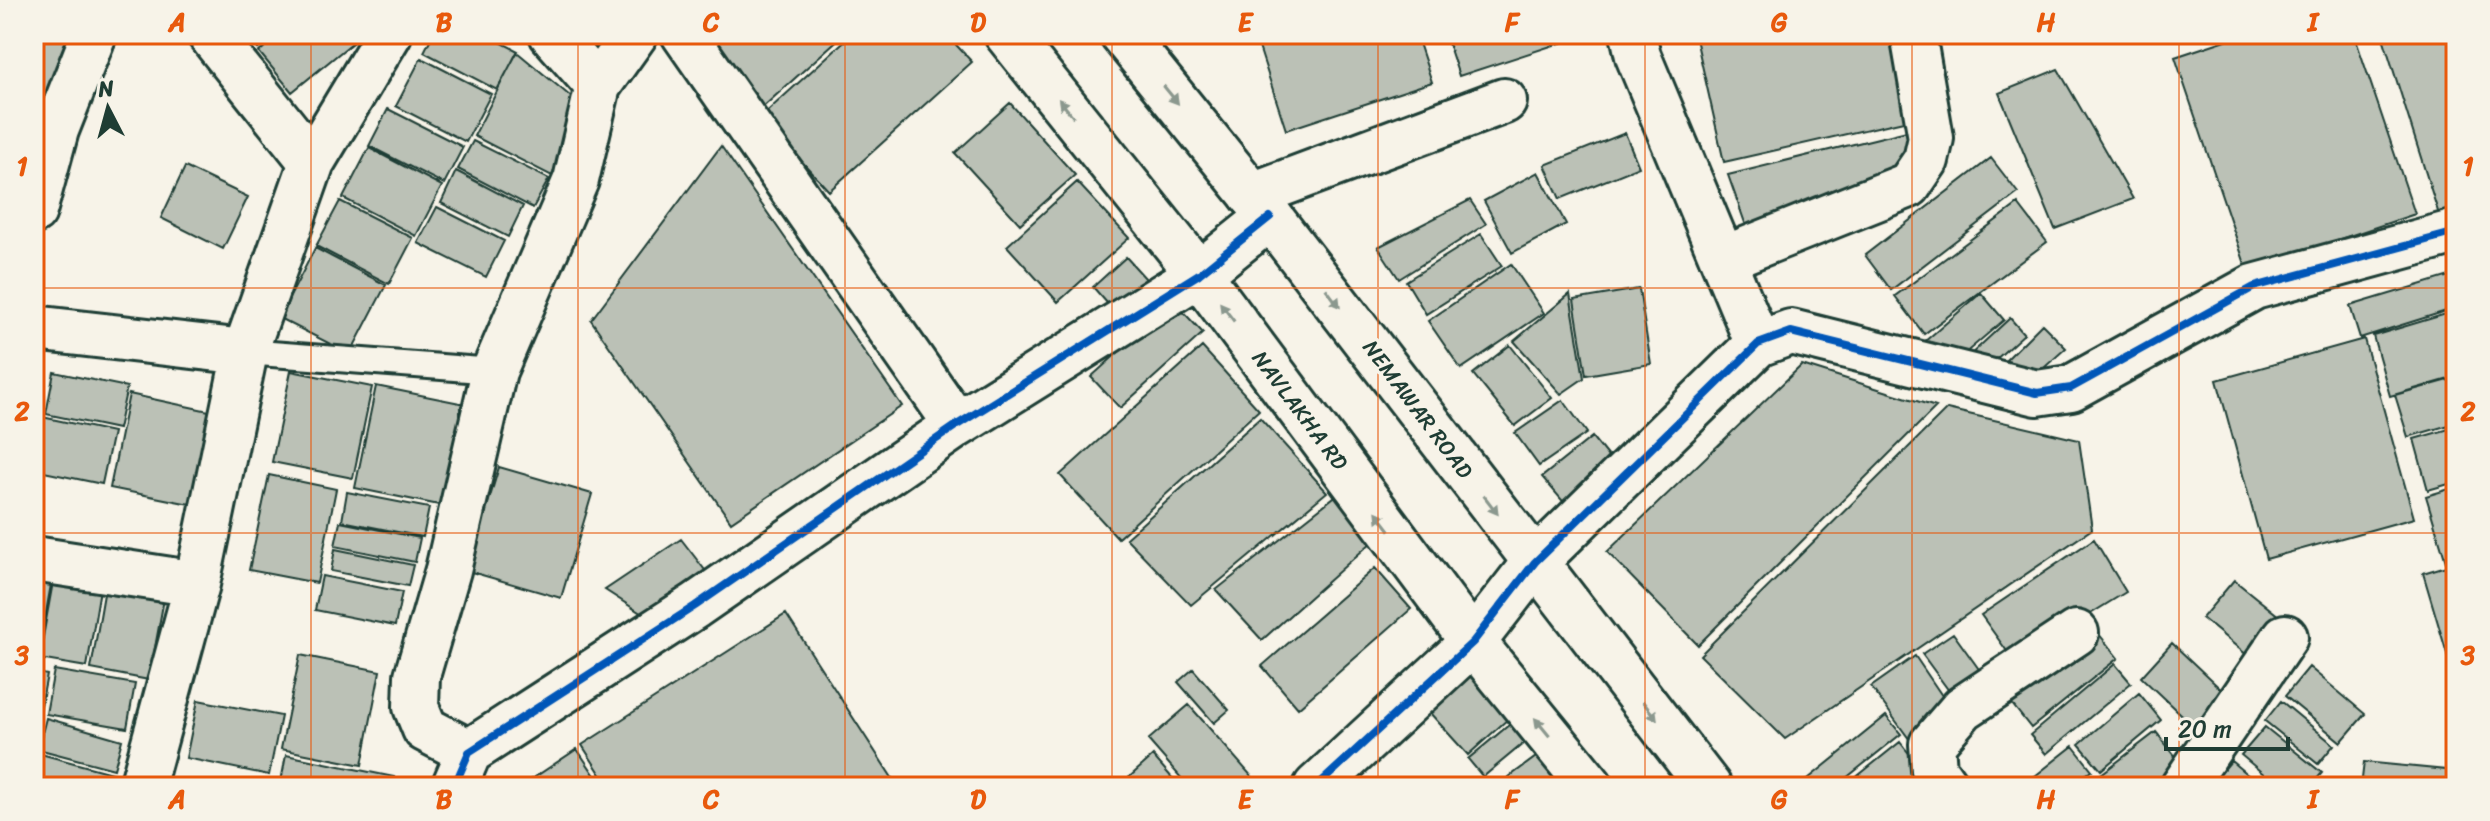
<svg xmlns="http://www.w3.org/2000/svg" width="2490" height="821" font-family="Sriracha,sans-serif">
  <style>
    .building { fill: #bbc1b6; stroke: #1f3d34; stroke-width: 2 }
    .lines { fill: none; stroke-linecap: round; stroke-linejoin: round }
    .lane-casing { stroke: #1f3d34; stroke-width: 30 }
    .street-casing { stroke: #1f3d34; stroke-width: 50 }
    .secondary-casing { stroke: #1f3d34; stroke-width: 50 }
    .lane { stroke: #f7f3e8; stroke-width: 24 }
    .street { stroke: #f7f3e8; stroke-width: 44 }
    .secondary { stroke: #f7f3e8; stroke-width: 44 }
    .cycleway-casing { stroke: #f7f3e8; stroke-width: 13 }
    .cycleway { stroke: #0057b8; stroke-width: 8 }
    .oneway { fill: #8b988e }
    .grid { fill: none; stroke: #e8590c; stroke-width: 2; stroke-opacity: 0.55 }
    .labels { text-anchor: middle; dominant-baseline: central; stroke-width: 7; stroke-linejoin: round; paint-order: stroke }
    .street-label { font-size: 22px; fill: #1f3d34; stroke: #f7f3e8 }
    .neatline { fill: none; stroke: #e8590c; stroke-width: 3 }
    .grid-label { font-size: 26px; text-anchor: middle; font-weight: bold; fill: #e8590c }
  </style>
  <rect width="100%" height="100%" fill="#f7f3e8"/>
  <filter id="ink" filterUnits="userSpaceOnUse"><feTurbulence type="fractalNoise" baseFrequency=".0125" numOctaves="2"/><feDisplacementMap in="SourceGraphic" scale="16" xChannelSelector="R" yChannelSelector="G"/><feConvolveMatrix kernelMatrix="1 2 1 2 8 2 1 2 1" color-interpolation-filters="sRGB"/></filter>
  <g filter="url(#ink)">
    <path class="building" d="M34,34h42l-42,125z
      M245,34h32l-19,15z
      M280,34h83l-71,58 -33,-40z
      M433,34h52l33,17 -21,39 -73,-38z
      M697,34h147l-81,73z
      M852,34h94l26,28 -143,129 -68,-74z
      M1301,34h115l16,48 -146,48 -27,-83z
      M1445,34h143l-129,42z
      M1695,34h207l19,83 -197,45z
      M2244,34h110l61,180 -168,56 -72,-213z
      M2382,34h74v179l-16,5z
      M517,52l71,59 -34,66 -80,-41z
      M421,58l70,36 -25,48 -70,-36z
      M2058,69l75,130 -78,30 -56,-136z
      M1010,103l65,72 -55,49 -65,-71z
      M388,109l75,38 -19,37 -75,-38z
      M1927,126l-31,55 -146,56 -22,-62z
      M1625,133l14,34 -79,32 -15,-34z
      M473,141l76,38 -16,29 -75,-39z
      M721,146l181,260 -171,116 -140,-202z
      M369,148l73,38 -26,50 -73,-38z
      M1991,158l27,35 -127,97 -26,-35z
      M185,167l63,30 -25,52 -62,-31z
      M456,171l67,35 -15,31 -67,-34z
      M1538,172l28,52 -54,29 -28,-52z
      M1077,182l52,56 -71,64 -51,-56z
      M1470,200l16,24 -87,55 -21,-32z
      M340,201l73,37 -24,46 -73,-38z
      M2018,204l29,38 -123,92 -29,-38z
      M437,207l67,34 -18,36 -68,-34z
      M1481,234l21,32 -76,48 -20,-33z
      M315,248l71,37 -36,69 -71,-36z
      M1126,257l30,33 -34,30 -29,-33z
      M1511,264l33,49 -83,56 -33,-48z
      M2456,274v34l-96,30 -10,-32z
      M1639,289l12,75 -65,11 -12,-75z
      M1981,293l23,27 -55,47 -25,-25z
      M1570,294l14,84 -23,16 -47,-53z
      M1174,302l29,31 -83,75 -29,-31z
      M2456,311v66l-66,19 -17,-60z
      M2010,318l14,16 -41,37 -14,-15z
      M2042,324l24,24 -42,38 -24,-20z
      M2364,339l50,179 -148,41 -49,-179z
      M1510,345l42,53 -37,28 -42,-52z
      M1202,347l57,63 -141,128 -58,-63z
      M1802,365l134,42 -238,238 -91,-93z
      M291,371l81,16 -19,91 -81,-16z
      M54,372l73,15 -9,42 -72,-15z
      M2456,378v45l-48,14 -13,-42z
      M376,386l94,19 -21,102 -94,-19z
      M129,394l80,17 -19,93 -80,-16z
      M1563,400l24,33 -48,33 -24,-33z
      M1947,409l132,31 13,89 -307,210 -85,-84z
      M42,417l71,15 -11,52 -68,-14v-15z
      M1260,418l67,74 -136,113 -65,-67z
      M2456,427v55l-28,8 -14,-51z
      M1592,437l25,31 -44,45 -31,-36z
      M499,467l93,27 -31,104 -93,-27z
      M269,475l67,14 -19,94 -68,-13z
      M2456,487v72l-10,3 -20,-66z
      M1343,490l38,44 -119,106 -46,-50z
      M347,492l82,16 -6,29 -81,-16z
      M340,522l80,16 -5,24 -80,-16z
      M681,539l30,39 -61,41 -45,-29z
      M2094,539l32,53 -112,69 -33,-46z
      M335,549l78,16 -5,21 -77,-15z
      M2456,563v121l-33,-111z
      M1375,568l36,41 -113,99 -36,-42z
      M34,576l18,3 -15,84 -3,-1z
      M322,576l80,16 -7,34 -80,-16z
      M2234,580l51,41 -32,39 -51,-42z
      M53,582l47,7 -13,78 -48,-8z
      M105,588l59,11 -15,81 -58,-11z
      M786,614l112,173h-289l-27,-42z
      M2095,629l23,29 -87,70 -23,-29z
      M1953,633l38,53 -31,20 -38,-52z
      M2172,643l56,53 -32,33 -55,-52z
      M300,655l80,16 -18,94 -81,-16z
      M1472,656l47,53 -51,46 -48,-53z
      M1915,656l38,56 -38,35 -44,-60z
      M2115,664l16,19 -85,71 -16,-19z
      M2309,667l56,47 -24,28 -56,-46z
      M1193,669l36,41 -15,13 -36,-41z
      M54,670l81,14 -8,44 -81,-14z
      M34,672l13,3 -9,46 -4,-1z
      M2139,693l22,27 -60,50 -22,-26z
      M198,700l83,16 -12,59 -83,-17z
      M2281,701l53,44 -16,19 -53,-43z
      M1189,705l72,82h-72l-41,-47z
      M1521,715l15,18 -53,44 -15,-18z
      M1886,716l15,18 -66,53h-37z
      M46,718l76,22 -8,29 -76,-20z
      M2265,727l57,46 -12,14h-31l-38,-32z
      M2156,732l29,36 -26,19h-50l-9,-12z
      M1900,742l21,27 -22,18h-55z
      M1551,746l13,21 -10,20h-44l-5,-7z
      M2073,746l19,24 -22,17h-49z
      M577,749l21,31 -11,7h-67z
      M37,753l78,21 -4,13h-77z
      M286,755l108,22 -2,10h-112z
      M1153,756l27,31h-47l-7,-7z
      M2231,761l31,26h-53z
      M2364,762l92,9v16h-95z"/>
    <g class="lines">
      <defs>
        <path id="lane" d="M245,352l249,19"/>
        <path id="street" d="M210,34l102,128 77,-128
          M552,34l46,52
          M684,34l273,391
          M1633,34l5,22 120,288
          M1252,195l252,-94
          M34,211l22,-81 38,-96
          M1723,259l186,-74 17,-25 5,-22 -18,-104
          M34,328l211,24 -48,232 -55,203
          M245,352l67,-190
          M34,559l163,25
          M469,752l-44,-23 -9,-22 1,-31 31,-106 46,-199 82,-191 22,-94 37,-52
          M454,787l15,-35 226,-146 262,-181 242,-151 71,-57
          M1316,787l157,-145 62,-80 223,-218 33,-12 246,61 34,-5 183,-101 202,-55
          M1946,787l-12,-17 -2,-26 31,-36 113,-75
          M2183,787l102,-150"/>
        <path id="secondary" d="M1007,34l192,240 274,368 118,145
          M1122,34l148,183 439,570"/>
      </defs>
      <use href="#lane" class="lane-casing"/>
      <use href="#street" class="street-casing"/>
      <use href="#secondary" class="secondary-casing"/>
      <use href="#lane" class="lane"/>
      <use href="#street" class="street"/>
      <use href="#secondary" class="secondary"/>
      <defs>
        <path id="cycleway" d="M454,787l15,-35 226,-146 262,-181 242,-151 71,-57
          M1316,787l157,-145 62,-80 223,-218 33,-12 246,61 34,-5 183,-101 202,-55"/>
      </defs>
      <use href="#cycleway" class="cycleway-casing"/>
      <use href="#cycleway" class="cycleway"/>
    </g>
    <defs><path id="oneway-solid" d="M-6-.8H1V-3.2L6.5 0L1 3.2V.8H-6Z" transform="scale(2)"/></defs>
    <g class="oneway">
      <use href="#oneway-solid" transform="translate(1171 95) rotate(51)"/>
      <use href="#oneway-solid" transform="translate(1066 108) rotate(-129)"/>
      <use href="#oneway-solid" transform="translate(1333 298) rotate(53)"/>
      <use href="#oneway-solid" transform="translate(1227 312) rotate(-127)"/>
      <use href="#oneway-solid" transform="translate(1491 505) rotate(53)"/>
      <use href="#oneway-solid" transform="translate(1383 521) rotate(-127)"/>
      <use href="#oneway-solid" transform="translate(1650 711) rotate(52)"/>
      <use href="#oneway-solid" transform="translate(1542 727) rotate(-129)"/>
    </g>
  </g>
  <path class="grid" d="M311,34v753M578,34v753M845,34v753M1112,34v753M1378,34v753M1645,34v753M1912,34v753M2179,34v753M34,288h2422M34,533h2422"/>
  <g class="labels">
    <g class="street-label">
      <text transform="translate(1418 409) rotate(53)">NEMAWAR ROAD</text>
      <text transform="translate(1300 410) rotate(53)">NAVLAKHA RD</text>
    </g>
  </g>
  <rect width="2490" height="821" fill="none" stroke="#f7f3e8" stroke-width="88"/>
  <g transform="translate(108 108) rotate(354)" stroke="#f7f3e8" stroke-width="6" paint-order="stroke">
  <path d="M0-6L14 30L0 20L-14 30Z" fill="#1f3d34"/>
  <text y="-12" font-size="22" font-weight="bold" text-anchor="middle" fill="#1f3d34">N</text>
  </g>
  <path d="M2166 737v12h122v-12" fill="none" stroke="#1f3d34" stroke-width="4"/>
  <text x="2178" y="737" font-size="24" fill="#1f3d34" stroke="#f7f3e8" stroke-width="6" paint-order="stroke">20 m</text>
  <rect x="44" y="44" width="2402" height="733" class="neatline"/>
  <g class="grid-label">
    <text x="177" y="31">A</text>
    <text x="444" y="31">B</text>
    <text x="711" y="31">C</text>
    <text x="978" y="31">D</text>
    <text x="1245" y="31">E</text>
    <text x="1512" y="31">F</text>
    <text x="1779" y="31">G</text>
    <text x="2046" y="31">H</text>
    <text x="2313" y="31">I</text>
    <text x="22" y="175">1</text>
    <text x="2468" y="175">1</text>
    <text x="22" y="420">2</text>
    <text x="2468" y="420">2</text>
    <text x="22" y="664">3</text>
    <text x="2468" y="664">3</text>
    <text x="177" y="808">A</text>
    <text x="444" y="808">B</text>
    <text x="711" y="808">C</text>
    <text x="978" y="808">D</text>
    <text x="1245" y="808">E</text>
    <text x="1512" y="808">F</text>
    <text x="1779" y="808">G</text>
    <text x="2046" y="808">H</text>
    <text x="2313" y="808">I</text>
  </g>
</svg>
